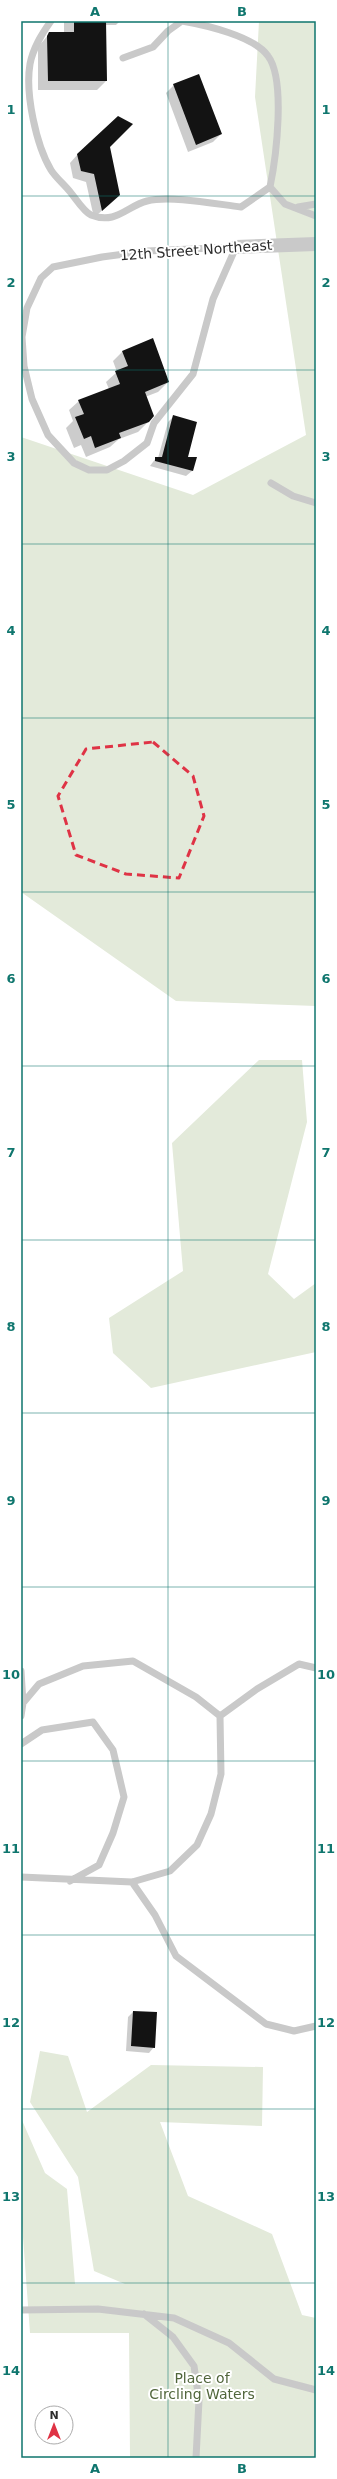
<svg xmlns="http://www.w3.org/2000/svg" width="337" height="2479" font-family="'DejaVu Sans',sans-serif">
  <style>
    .green { fill: #e3eada }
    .shadow { fill: #0003 }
    .building { fill: #131313 }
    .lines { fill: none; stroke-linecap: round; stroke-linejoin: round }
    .lane { stroke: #c9c9c9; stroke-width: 7 }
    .street { stroke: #c9c9c9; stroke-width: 14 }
    .marked { fill: none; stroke: #df3345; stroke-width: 3; stroke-dasharray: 8 5; stroke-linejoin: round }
    .grid { fill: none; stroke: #0f766e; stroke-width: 1; stroke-opacity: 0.55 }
    .labels { text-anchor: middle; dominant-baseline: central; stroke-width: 4; stroke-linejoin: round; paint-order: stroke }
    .street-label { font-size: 14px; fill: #2c2c2c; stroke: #fff }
    .park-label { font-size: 14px; fill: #51663c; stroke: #fff }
    .neatline { fill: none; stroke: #0f766e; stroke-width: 1.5 }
    .grid-label { font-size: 13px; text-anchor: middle; font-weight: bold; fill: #0f766e }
  </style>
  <rect width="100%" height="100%" fill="#fff"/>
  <path class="green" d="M259,21h57v985l-140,-5 -155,-109v-455l172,58 113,-60 -51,-338z
    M259,1060h43l5,62 -39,152 26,25 22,-16v69l-165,36 -38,-35 -4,-35 74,-47 -11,-128z
    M40,2051l28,5 19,56 64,-47 112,2 -1,59 -102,-4 28,74 84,38 30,81 14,3v140h-186l-1,-125h-99l-9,-124v-91l24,55 22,16 8,95h50l-31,-13 -16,-94 -48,-75z"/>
  <path class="shadow" d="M64,21h56l-4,4h-11l1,56 -9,9h-59v-43l12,-14h14z
    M174,85l47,49 -8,8 -25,10 -22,-59z
    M109,147l2,55 -17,16 -8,-36 -13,-4 -3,-15 8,-9z
    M122,352l46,30 -10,10 -13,5 3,25 -10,10 -19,7 -9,8 -24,10 -5,-12 -7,3 -8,-20 7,-7 -4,-11 10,-9 30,-12 -3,-7 11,-10 -4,-11z
    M174,416l12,42h9l-3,13 -6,5 -36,-10 6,-8h2l10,-36z
    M133,2012l21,35 -5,6 -23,-2 2,-34z"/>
  <path class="building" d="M74,21h32l1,60h-59l-1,-45 2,-4h25z
    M199,74l23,60 -26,11 -23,-61z
    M118,116l15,8 -23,23 10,48 -18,16 -8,-37 -13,-3 -4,-17z
    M153,338l16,44 -24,10 9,24 -5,6 -30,11 2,5 -26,10 -4,-12 -7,3 -9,-22 9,-3 -6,-14 42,-16 -5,-13 13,-5 -6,-15z
    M173,415l24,7 -9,35h9l-4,14 -38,-10v-4h7z
    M133,2011l24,1 -2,36 -24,-2z"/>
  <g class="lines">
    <path class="lane" d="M51,21c-10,14 -18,27 -21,43 -5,29 6,81 21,106 5,8 14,15 20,23 5,6 13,19 20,22 25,10 36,-9 56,-14 23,-6 69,3 94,6l29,-20c6,-29 16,-107 -2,-131 -14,-20 -63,-31 -86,-35l-14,10 -15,16 -30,11
      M270,187l15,17 31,12
      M298,207l18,-3
      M236,247l-23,52 -20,75 -39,49 -7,20 -23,18 -17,9h-18l-15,-7 -26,-28 -16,-36 -8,-33 -2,-29 5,-29 14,-30 12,-11 49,-10 45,-6z
      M271,483l22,13 23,7
      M21,1671l2,32 -2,13
      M220,1716l37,-27 42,-25 17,4
      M21,1744l21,-14 51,-8 20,28 11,47 -11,36 -14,32 -29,16
      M21,1877l111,5 38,-11 27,-26 14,-31 10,-40 -1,-58 -24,-19 -63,-36 -50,5 -44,18 -16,19
      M132,1882l23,33 21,41 90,68 28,7 22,-5
      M21,2310l77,-1 76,9 55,25 45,36 42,11
      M144,2314l29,23 21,29 5,34 -3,58"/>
    <path class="street" d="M236,247l80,-3"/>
  </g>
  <path class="marked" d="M153,742l40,34 11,40 -25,62 -53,-4 -50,-19 -18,-59 28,-47z"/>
  <path class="grid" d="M168,21v2437M21,196h295M21,370h295M21,544h295M21,718h295M21,892h295M21,1066h295M21,1240h295M21,1413h295M21,1587h295M21,1761h295M21,1935h295M21,2109h295M21,2283h295"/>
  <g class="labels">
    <g class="street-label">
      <text transform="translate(196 250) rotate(-4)">12th Street Northeast</text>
    </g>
    <g class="park-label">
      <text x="202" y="2378">Place of<tspan x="202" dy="16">Circling Waters</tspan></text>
    </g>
  </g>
  <rect width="337" height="2479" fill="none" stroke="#ffffff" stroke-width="44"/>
  <g transform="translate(54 2425)"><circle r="19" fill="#ffffff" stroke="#ababab"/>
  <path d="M0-3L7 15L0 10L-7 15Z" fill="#df3345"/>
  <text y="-6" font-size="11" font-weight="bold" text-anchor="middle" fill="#2c2c2c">N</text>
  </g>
  <rect x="22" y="22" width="293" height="2435" class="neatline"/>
  <g class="grid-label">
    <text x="95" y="16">A</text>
    <text x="242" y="16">B</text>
    <text x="11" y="114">1</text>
    <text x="326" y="114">1</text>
    <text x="11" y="287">2</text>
    <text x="326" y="287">2</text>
    <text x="11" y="461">3</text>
    <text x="326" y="461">3</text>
    <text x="11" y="635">4</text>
    <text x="326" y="635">4</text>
    <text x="11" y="809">5</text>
    <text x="326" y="809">5</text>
    <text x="11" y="983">6</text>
    <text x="326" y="983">6</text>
    <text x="11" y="1157">7</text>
    <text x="326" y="1157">7</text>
    <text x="11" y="1331">8</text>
    <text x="326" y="1331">8</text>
    <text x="11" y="1505">9</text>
    <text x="326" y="1505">9</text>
    <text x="11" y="1679">10</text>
    <text x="326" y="1679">10</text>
    <text x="11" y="1853">11</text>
    <text x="326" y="1853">11</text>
    <text x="11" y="2027">12</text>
    <text x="326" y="2027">12</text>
    <text x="11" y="2201">13</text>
    <text x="326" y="2201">13</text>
    <text x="11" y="2375">14</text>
    <text x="326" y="2375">14</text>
    <text x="95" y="2473">A</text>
    <text x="242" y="2473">B</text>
  </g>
</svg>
